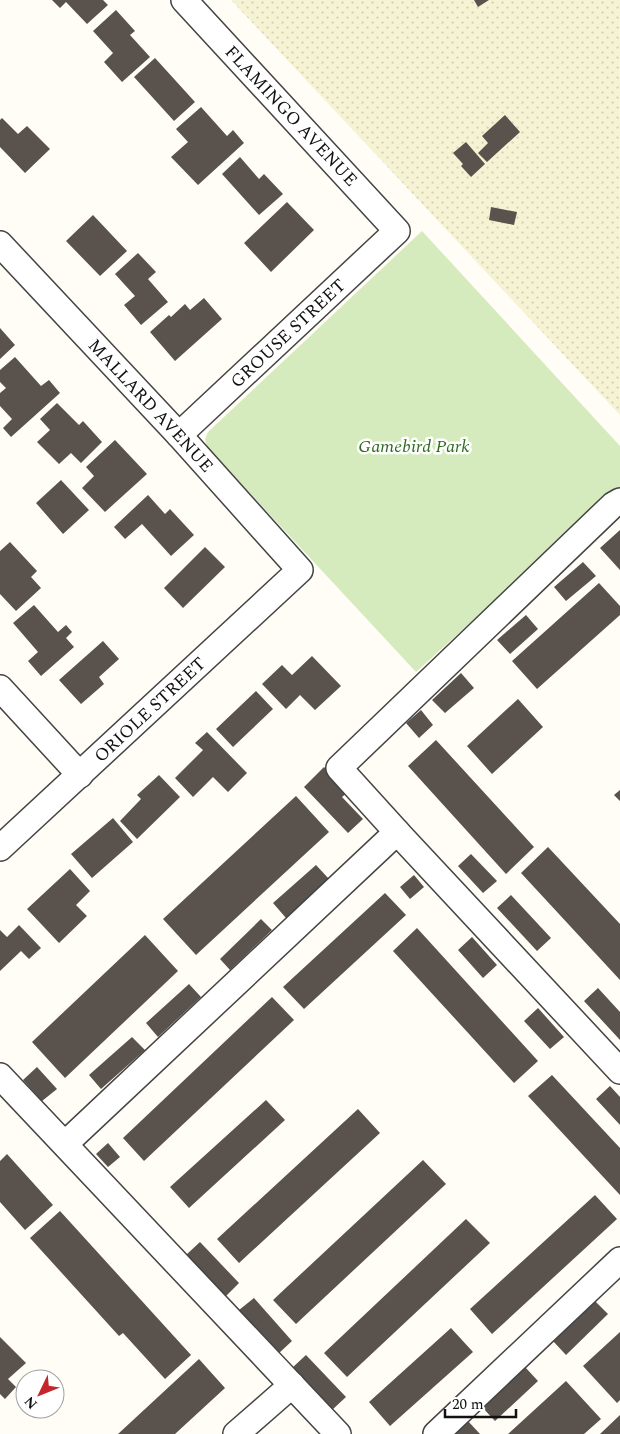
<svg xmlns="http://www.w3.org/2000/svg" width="620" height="1434" font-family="Spectral,serif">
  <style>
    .farmland { fill: url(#farmland-dots) }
    .park { fill: #d5ebbd }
    .building { fill: #5a524d }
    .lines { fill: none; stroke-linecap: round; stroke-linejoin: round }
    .minor-casing { stroke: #444; stroke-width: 28 }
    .minor { stroke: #fff; stroke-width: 25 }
    .labels { text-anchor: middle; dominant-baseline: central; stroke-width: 5; stroke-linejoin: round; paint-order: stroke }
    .street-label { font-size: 18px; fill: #111; stroke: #fff }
    .park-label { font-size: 18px; font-style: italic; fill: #2f6b1f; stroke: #fff }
  </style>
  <defs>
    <pattern id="farmland-dots" width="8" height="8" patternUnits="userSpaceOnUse" patternTransform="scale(1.25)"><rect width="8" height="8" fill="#f6f3d4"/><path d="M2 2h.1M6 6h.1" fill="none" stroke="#d2cfb5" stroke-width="1.8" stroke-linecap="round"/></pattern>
  </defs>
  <rect width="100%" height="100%" fill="#fffdf5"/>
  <path class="farmland" d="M231,0h389v415z"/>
  <path class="park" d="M422,231l198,215v41l-204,185 -209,-225 -2,-8 3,-7z"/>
  <path class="building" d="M52,0h51l5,5 -21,19 -21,-22 -6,6z
    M474,0h15l-11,7z
    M116,10l19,21 -5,4 20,22 -28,25 -18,-20 9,-9 -20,-22z
    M155,58l40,44 -21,19 -40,-44z
    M201,107l26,29 6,-6 11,13 -46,42 -27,-28 17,-15 -12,-13z
    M505,115l15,17 -33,30 -9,-9 10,-10 -6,-7z
    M2,118l16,16 9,-8 23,23 -25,24 -25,-26v-27z
    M466,142l19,22 -14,13 -10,-11 2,-2 -10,-11z
    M240,157l19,22 5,-5 19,20 -24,21 -37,-41z
    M287,202l27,28 -43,42 -27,-29z
    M491,207l26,5 -3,13 -25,-5z
    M93,215l34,36 -27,25 -34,-35z
    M138,253l18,19 -8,7 20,23 -27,23 -17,-20 11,-9 -20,-22z
    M204,298l18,21 -47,42 -25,-29 19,-17 2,2 14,-13 5,6z
    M0,328l15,17 -15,14z
    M15,357l26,29 8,-6 11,13 -49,44 -8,-9 9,-9 -12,-13v-13l6,-5 -6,-6v-12z
    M57,403l22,22 4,-4 19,21 -21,21 -10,-10 -12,11 -22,-22 13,-12 -10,-11z
    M115,440l32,34 -42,38 -23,-24 12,-12 -8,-9z
    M61,480l28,30 -26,24 -27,-31z
    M148,495l17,19 5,-5 24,26 -23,21 -29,-32 -17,15 -11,-12z
    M620,530v40l-20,-22z
    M10,542l27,29 -6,6 10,11 -25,23 -16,-17v-43z
    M205,547l20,20 -42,41 -19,-20z
    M583,562l13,14 -30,25 -12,-14z
    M599,583l21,23v9l-83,74 -25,-28z
    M34,605l24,27 8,-7 6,7 -6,6 8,9 -33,29 -13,-15 10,-9 -25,-29z
    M526,615l12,14 -28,25 -13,-14z
    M103,641l16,18 -20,18 5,7 -23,20 -22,-24z
    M312,656l29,30 -26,24 -15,-15 -14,14 -24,-25 20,-19 10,10z
    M461,673l13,15 -29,25 -13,-13z
    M256,691l17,18 -40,38 -17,-18z
    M518,699l25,28 -51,47 -25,-28z
    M421,710l12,15 -14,13 -13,-15z
    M207,732l40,41 -19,19 -15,-15 -20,20 -18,-19 28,-28 -8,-7z
    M436,740l98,107 -28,27 -98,-108z
    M324,767l24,25 -6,5 21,22 -15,14 -44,-46z
    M159,775l21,22 -43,42 -17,-18 21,-22 -4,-4z
    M620,790v11l-6,-6z
    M296,796l33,36 -133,123 -33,-36z
    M113,818l20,24 -41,36 -21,-24z
    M548,847l72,77v56l-99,-107z
    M471,854l26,27 -14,12 -25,-27z
    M316,865l13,14 -43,39 -13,-15z
    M70,869l20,22 -14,14 11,11 -28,27 -32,-34z
    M414,875l10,12 -14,12 -10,-12z
    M385,893l21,22 -102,94 -21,-22z
    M511,895l40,43 -14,13 -40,-43z
    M261,919l11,11 -42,40 -10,-11z
    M19,925l22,23 -12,11 -8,-8 -21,20v-41l7,7z
    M417,928l121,133 -24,22 -121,-132z
    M145,935l33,36 -113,107 -33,-36z
    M472,937l25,28 -14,13 -25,-28z
    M189,984l12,13 -43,40 -12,-14z
    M598,988l22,24v28l-36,-39z
    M272,997l22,23 -150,141 -21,-23z
    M538,1008l26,29 -14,12 -26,-28z
    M132,1037l13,13 -44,39 -12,-14z
    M37,1067l20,22 -15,12 -19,-21z
    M552,1075l68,73v47l-92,-99z
    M610,1086l10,11v28l-24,-26z
    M266,1100l19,20 -96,88 -19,-21z
    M358,1109l22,24 -141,130 -22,-24z
    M108,1143l12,14 -12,10 -12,-13z
    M7,1154l46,51 -28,25 -25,-28v-41z
    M423,1160l23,24 -150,140 -23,-24z
    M595,1195l22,24 -125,115 -22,-25z
    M60,1211l131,144 -26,24 -42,-46 -4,3 -89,-98z
    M466,1219l24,24 -143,134 -23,-24z
    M200,1242l39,41 -13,13 -40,-41z
    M254,1298l38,43 -14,13 -39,-44z
    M595,1301l13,13 -42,41 -13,-14z
    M451,1328l22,24 -83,74 -21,-24z
    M620,1332v68l-3,3 -34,-37z
    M0,1337l26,26 -18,16 8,8 -11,12 -5,-5z
    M306,1355l40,42 -14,13 -40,-42z
    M199,1359l26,29 -50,46h-57z
    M525,1367l13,14 -43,40 -13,-14z
    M566,1381l35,38 -17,15h-76z
    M620,1415v19h-20z
    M467,1420l13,14h-28z"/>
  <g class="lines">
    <defs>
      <g id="minor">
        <path id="s1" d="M0,244l179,191 121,135 -300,278"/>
        <path id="s2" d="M179,435l218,-204 -213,-231"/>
        <path d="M0,688l80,87"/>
        <path d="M397,832l-58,-64 274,-263 7,-4"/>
        <path d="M0,1076l338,358"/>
        <path d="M65,1144l332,-312 223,239"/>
        <path d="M236,1434l56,-49"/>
        <path d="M436,1434l184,-174"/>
      </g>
    </defs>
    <use href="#minor" class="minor-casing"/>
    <use href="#minor" class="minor"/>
  </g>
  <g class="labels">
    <g class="street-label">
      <text transform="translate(291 116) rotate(47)">FLAMINGO AVENUE</text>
      <text stroke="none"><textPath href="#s2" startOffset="149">GROUSE STREET</textPath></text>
      <text stroke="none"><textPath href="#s1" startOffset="221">MALLARD AVENUE</textPath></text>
      <text transform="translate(150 710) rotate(-43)">ORIOLE STREET</text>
    </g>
    <g class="park-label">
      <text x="414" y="446">Gamebird Park</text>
    </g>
  </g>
  <g transform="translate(40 1394) rotate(227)"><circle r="24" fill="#ffffff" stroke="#a0a0a0"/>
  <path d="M0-4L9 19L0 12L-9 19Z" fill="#c4262e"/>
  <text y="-8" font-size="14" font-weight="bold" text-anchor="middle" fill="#111111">N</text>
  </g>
  <path d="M445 1409v8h71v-8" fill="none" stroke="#111111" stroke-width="2.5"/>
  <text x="452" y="1409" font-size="15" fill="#111111" stroke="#ffffff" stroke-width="4" paint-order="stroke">20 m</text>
</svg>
